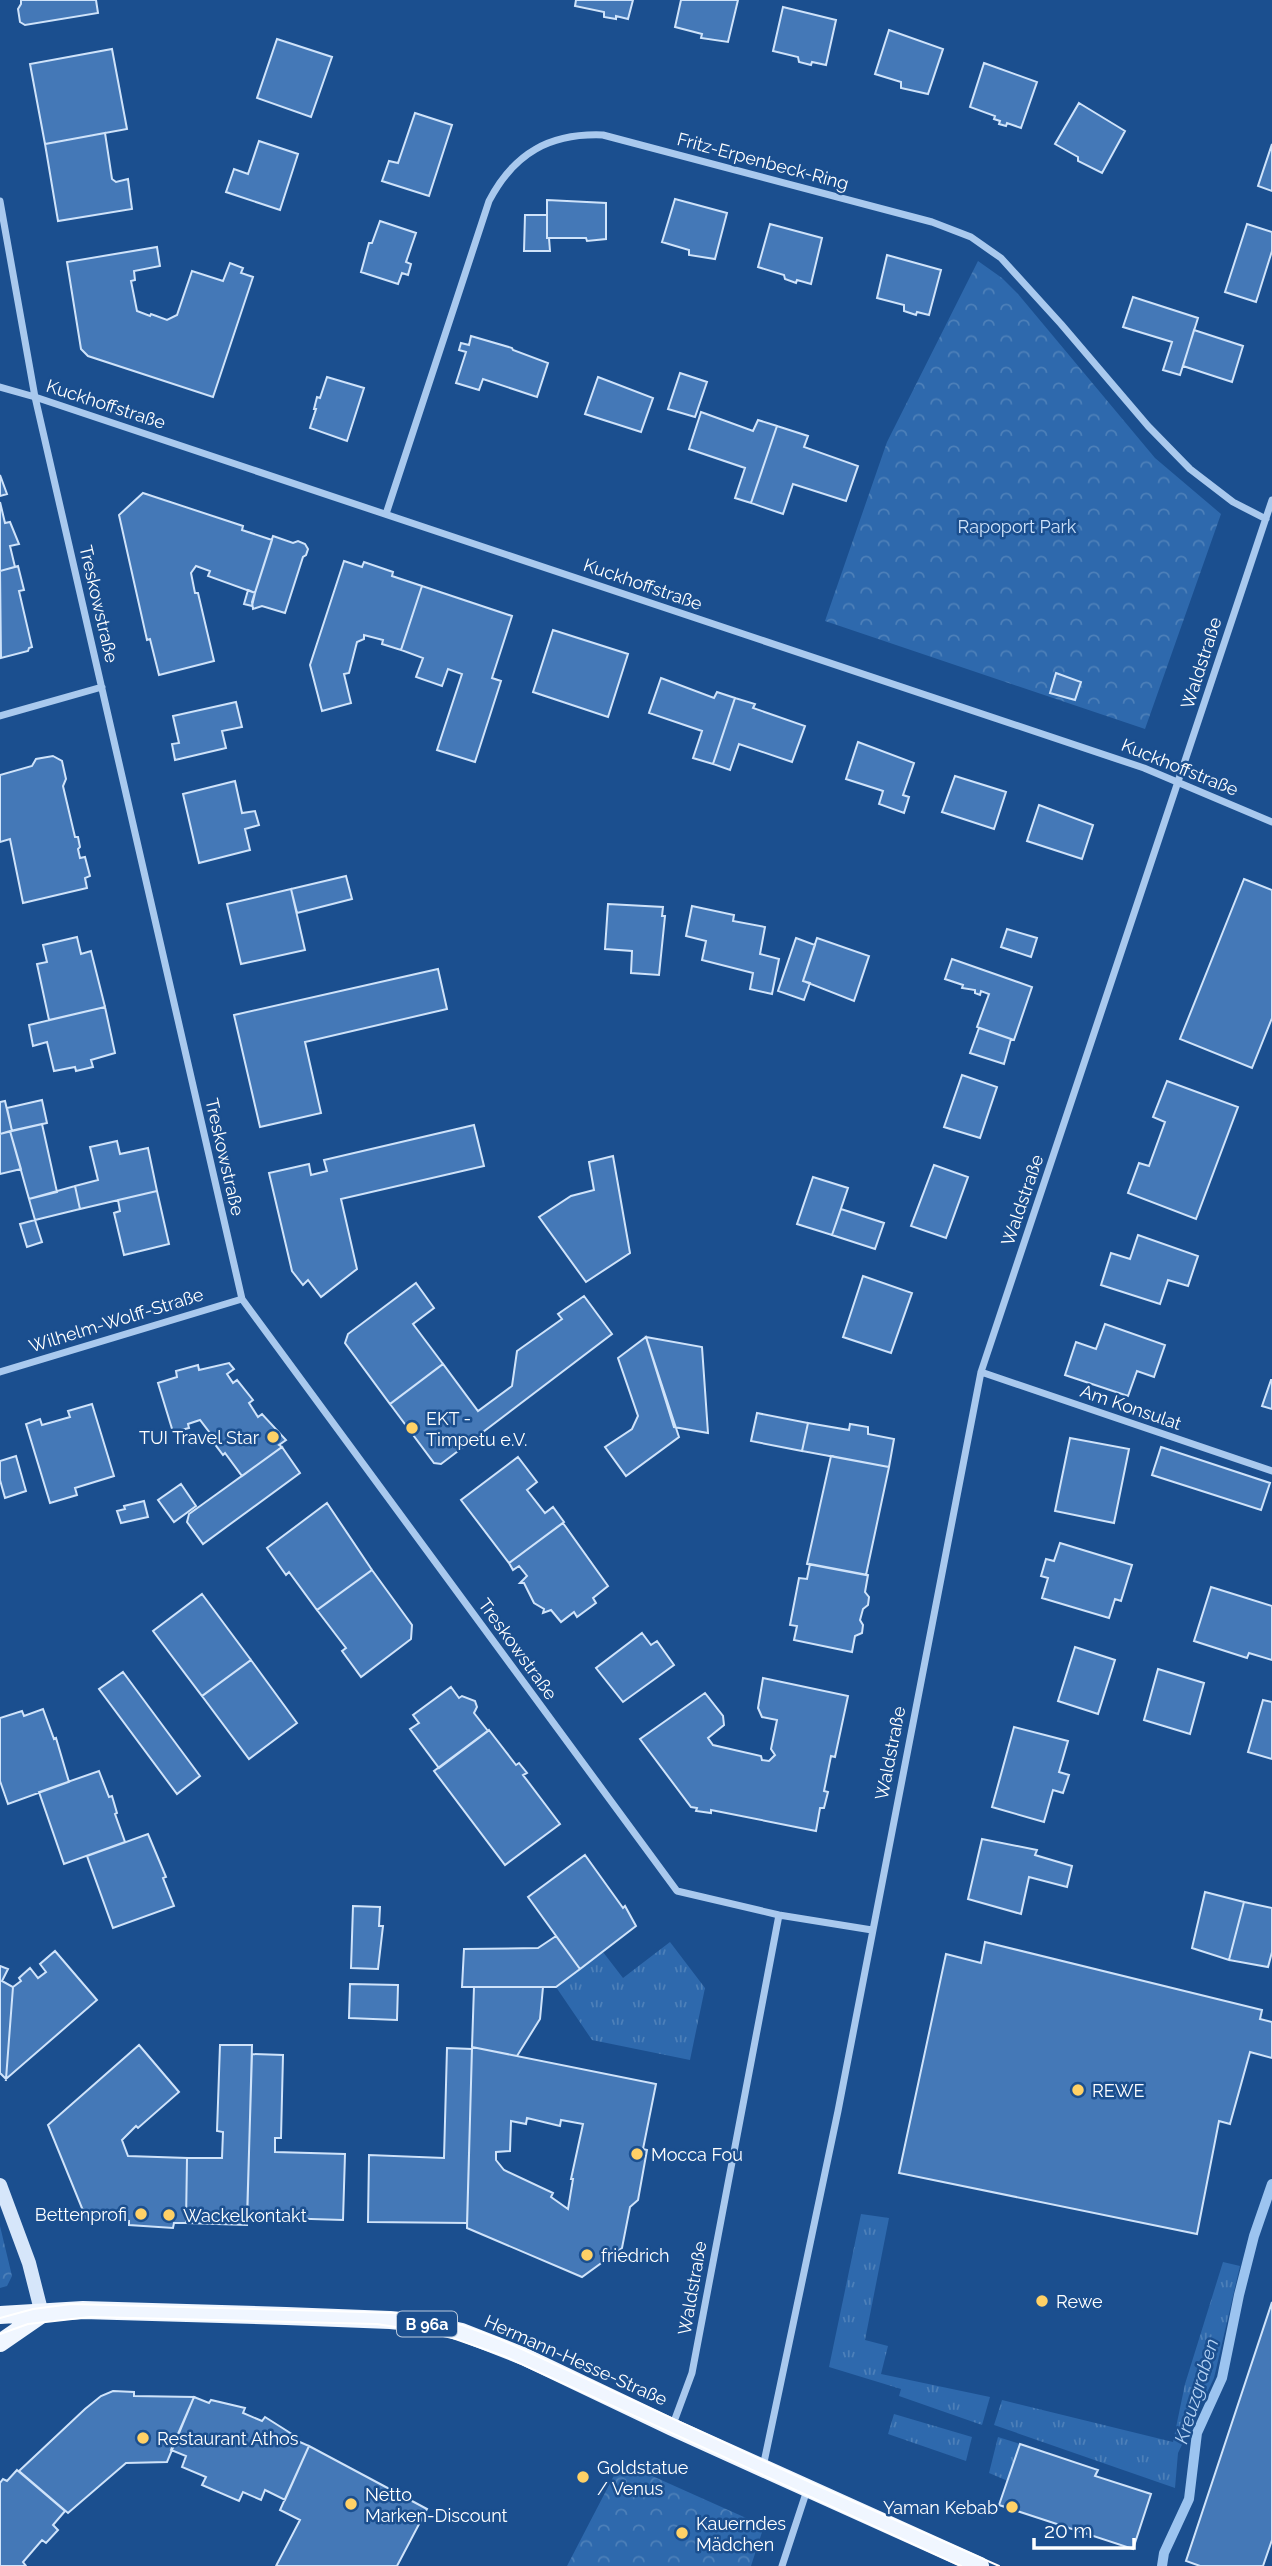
<svg xmlns="http://www.w3.org/2000/svg" width="1272" height="2566" font-family="Raleway,sans-serif">
  <style>
    .grass { fill: url(#grass-tufts) }
    .park { fill: url(#park-crowns) }
    .lines { fill: none; stroke-linecap: round; stroke-linejoin: round }
    .stream { stroke: #9cc4f0; stroke-width: 10 }
    .building { fill: #4478b7; stroke: #cfe3fa; stroke-width: 2; fill-rule: evenodd }
    .street { stroke: #a9c9ee; stroke-width: 7 }
    .secondary { stroke: #d6e6fa; stroke-width: 14 }
    .primary { stroke: #f0f6ff; stroke-width: 18 }
    .tram { stroke: #fff; stroke-width: 2 }
    .poi-dot { fill: #ffd166; stroke: #1b4f8f; stroke-width: 2.5 }
    .labels { text-anchor: middle; dominant-baseline: central; stroke-width: 5; stroke-linejoin: round; paint-order: stroke }
    .shield { fill: #1b4f8f; stroke: #bbcadd; stroke-width: 2 }
    .shield-label { font-size: 16px; font-weight: bold; fill: #fff }
    .street-label { font-size: 18px; fill: #fff; stroke: #1b4f8f }
    .park-label { font-size: 18px; fill: #cfe3fa; stroke: #1b4f8f }
    .poi-label { font-size: 18px; fill: #fff; stroke: #1b4f8f; text-anchor: start }
    .water-label { font-size: 19px; font-style: italic; fill: #b5d3f5; stroke: #1b4f8f }
  </style>
  <defs>
    <pattern id="grass-tufts" width="24" height="20" patternUnits="userSpaceOnUse" patternTransform="scale(1.75)"><rect width="24" height="20" fill="#2e69ad"/><path d="M3 7l-1-3M5 7V3M7 7l1-3M15 17l-1-3M17 17v-4M19 17l1-3" fill="none" stroke="#4d80b9"/></pattern>
    <pattern id="park-crowns" width="20" height="18" patternUnits="userSpaceOnUse" patternTransform="scale(1.75)"><rect width="20" height="18" fill="#2e69ad"/><path d="M2 6a3 3 0 1 1 6 0M12 15a3 3 0 1 1 6 0" fill="none" stroke="#4d80b9"/></pattern>
  </defs>
  <rect width="100%" height="100%" fill="#1b4f8f"/>
  <path class="grass" d="M670,1942l35,46 -15,72 -98,-20 -36,-53 47,-35 20,26z
    M861,2214l28,4 -24,122 23,6 -7,28 109,23 -8,28 -83,-29 2,-7 -72,-22z
    M1223,2262l17,4 -26,112 -36,75 -3,35 -181,-63 8,-25 171,42 12,-58z
    M894,2414l78,23 -6,24 -78,-27z
    M998,2437l22,7 -12,37 -19,-8z"/>
  <path class="park" d="M978,261l24,17 16,16 137,164 66,56 -76,215 -320,-108 62,-179z
    M0,2226l12,50 -5,10 -7,2z
    M621,2462l143,64 -13,40h-184z"/>
  <g class="lines">
    <path class="stream" d="M1162,2566l2,-13 25,-54 8,-66 25,-55 17,-83 15,-59 18,-52"/>
  </g>
  <path class="building" d="M21,0h75l2,13 -73,12 -5,-3 -2,-13 3,-5z
    M576,0h57l-5,19 -12,-3v3l-12,-2v-5l-29,-6z
    M681,0h57l-10,42 -27,-4 1,-4 -27,-7z
    M783,7l53,13 -10,45 -14,-3 -1,3 -12,-3 -1,-5 -25,-6z
    M889,30l54,19 -15,45 -27,-6v-6l-26,-8z
    M277,39l55,18 -21,60 -54,-19z
    M112,49l15,80 -82,15 -15,-80z
    M984,63l53,19 -16,46 -14,-5 -1,3 -7,-2 1,-3 -6,-2 1,-3 -25,-9z
    M1079,103l46,28 -23,42 -24,-12v-4l-23,-13z
    M415,113l37,12 -23,71 -47,-15 7,-20 9,2z
    M105,133l7,46 4,3 12,-3 4,30 -74,12 -13,-77z
    M259,141l39,13 -18,56 -54,-18 8,-23 14,5z
    M1272,144v47l-14,-5z
    M675,199l52,14 -12,46 -26,-4v-5l-27,-8z
    M547,200l59,3v36l-19,2 -1,-3h-39z
    M525,215h22v23h2l1,13h-26z
    M380,221l36,12 -10,29 5,2 -3,11 -6,-2 -4,11 -37,-12 8,-29h3z
    M770,224l52,14 -11,46 -14,-4 -1,3 -11,-4 -1,-4 -26,-8z
    M1247,224l25,8v19l-16,51 -31,-10z
    M157,247l3,19 -26,5 1,9 -4,1 6,30 13,5 1,-2 16,6 10,-5 15,-44 31,10 7,-18 13,5 -2,5 12,4 -40,120 -125,-41 -7,-7 -14,-87z
    M887,255l54,15 -12,45 -12,-3 -1,3 -12,-4v-6l-27,-7z
    M1133,297l65,21 -18,57 -17,-5 9,-28 -49,-15z
    M1194,330l49,16 -11,36 -49,-16z
    M471,336l41,12 1,2 35,13 -11,34 -54,-18 -4,11 -23,-7 10,-31 -7,-2 2,-7 8,2z
    M680,373l27,9 -12,35 -27,-8z
    M327,377l37,11 -17,53 -37,-13 6,-19h-2l3,-12 3,1z
    M598,377l55,21 -12,34 -56,-18z
    M701,412l52,19 5,-11 19,6 -26,77 -16,-5 10,-30 -56,-19z
    M777,426l31,10 -4,11 54,19 -12,35 -53,-17 -10,30 -32,-11z
    M0,475l7,19 -7,2z
    M143,493l100,33 -1,4 30,10 -17,53 -47,-17 2,-5 -14,-5 -5,7 4,20h3l16,68 -55,14 -9,-36 -3,1 -28,-125z
    M0,502l5,21 5,-1 9,22 -9,2 5,21 -15,4z
    M273,536l20,7 5,-2 7,3 3,5 -2,6 -3,2 -18,56 -23,-7 -9,3 -1,-7z
    M344,561l18,6 2,-5 29,10 -1,4 30,10 -21,64 -19,-6 1,-4 -19,-5v4l-7,3 -8,31 -5,1 7,29 -29,8 -12,-46z
    M18,566l6,24 -5,1 13,56 -3,1 -1,3 -27,7 -1,-87z
    M422,586l90,30 -20,62 9,3 -26,81 -38,-12 25,-76 -14,-5 -6,17 -26,-9 7,-19 -22,-8z
    M248,590l7,3 -3,13 -8,-2z
    M553,630l75,24 -20,63 -75,-25z
    M1056,673l25,9 -6,18 -25,-7z
    M661,678l53,20 3,-6 18,6 -22,66 -20,-6 9,-27 -53,-18z
    M735,698l20,6 -2,4 52,18 -13,36 -53,-18 -9,26 -17,-6z
    M236,702l6,25 -20,4 4,17 -51,12 -3,-16 7,-1 -6,-27z
    M858,742l56,21 -11,32 6,2 -5,16 -25,-9 4,-13 -37,-12z
    M53,756l9,5 4,18 -3,7 12,51h3l2,10 -2,2 2,9 5,-1 5,19 -5,2 2,10 -64,15 -13,-64 -10,3v-67l32,-9 4,-7z
    M955,776l51,16 -12,37 -52,-17z
    M235,781l7,32 13,-2 4,14 -14,4 5,21 -51,13 -16,-69z
    M1039,805l54,20 -11,34 -55,-18z
    M346,876l6,23 -55,14 -6,-24z
    M1244,879l28,11v128l-20,50 -72,-29z
    M291,889l14,61 -64,14 -14,-60z
    M608,904l55,3 -1,9h3l-6,59 -28,-2 1,-22 -27,-2z
    M692,906l42,9 -1,6 32,6 -5,27 19,5 -7,35 -22,-5 3,-16 -51,-13 4,-19 -20,-5z
    M1007,929l30,9 -6,19 -30,-10z
    M77,937l4,17 10,-3 14,56 -56,13 -12,-56 10,-2 -4,-17z
    M796,938l19,7 -12,36 7,2 -6,17 -26,-9z
    M817,938l52,18 -15,45 -51,-20z
    M952,959l80,28 -18,53 -37,-13 12,-33 -8,-3 -1,4 -5,-2v-3l-13,-2 1,-3 -18,-6z
    M438,969l9,40 -142,33 16,71 -61,14 -26,-112z
    M105,1007l10,46 -24,7 2,7 -17,4 -1,-4 -21,4 -7,-29 -14,4 -4,-21z
    M979,1028l32,11 -7,25 -34,-11z
    M962,1075l35,12 -17,51 -36,-11z
    M1167,1081l71,26 -42,112 -68,-26 11,-30 10,3 16,-44 -12,-5z
    M42,1100l5,23 -35,8 -5,-23z
    M5,1101l7,30 -12,3v-32z
    M42,1124l15,68 -28,7 -19,-68z
    M474,1125l10,41 -143,33 16,70 -36,28 -13,-17 -5,5 -11,-14 -23,-98 40,-9 2,11 16,-4 -3,-11z
    M10,1131l11,38 -21,5v-40z
    M117,1141l3,13 28,-6 9,43 -77,18 -5,-23 23,-6 -8,-33z
    M613,1156l17,97 -44,29 -47,-65 32,-21 23,-6 -5,-28z
    M934,1165l34,12 -22,61 -35,-12z
    M813,1177l35,11 -16,47 -35,-11z
    M75,1186l5,23 -45,11 -6,-21z
    M157,1191l12,53 -45,11 -10,-42 6,-2 -2,-11z
    M841,1209l43,14 -9,26 -43,-14z
    M35,1220l7,22 -15,5 -7,-23z
    M1138,1235l60,21 -10,30 -20,-6 -8,24 -59,-19 10,-32 19,6z
    M863,1276l49,17 -21,60 -48,-16z
    M416,1283l18,25 -21,16 30,40 -53,40 -45,-61 3,-9z
    M584,1296l28,38 -171,130 -7,-1 -44,-59 53,-40 35,47 34,-25 5,-35 45,-32 -4,-5z
    M1105,1324l60,21 -11,32 -17,-6 -9,25 -63,-21 11,-33 20,7z
    M646,1337l56,10 6,86 -34,-6z
    M646,1337l33,100 -53,39 -21,-29 27,-18 6,-13 -20,-58z
    M229,1363l5,6 -7,5 6,9 4,-3 16,20 -4,3 9,14 4,-3 24,26 -7,5 3,2 -40,29 -17,-23 -2,2 -9,-12 2,-2 -16,-21 -12,4 1,4 -16,4 -15,-49 19,-6 -1,-6 22,-6 1,5z
    M1271,1380h1v29l-10,-3z
    M92,1404l22,72 -39,12 2,7 -27,8 -24,-79 14,-5 2,6 28,-8 -2,-6z
    M757,1413l51,10 -6,28 -51,-10z
    M808,1423l41,7 1,-6 18,3v7l26,5 -5,28 -87,-16z
    M1070,1438l59,11 -15,74 -59,-12z
    M282,1447l18,26 -97,71 -16,-22 2,-8z
    M1161,1447l109,36 -9,27 -109,-35z
    M16,1456l10,35 -21,7 -5,-18v-19z
    M831,1456l58,11 -23,108 -59,-11z
    M518,1457l19,25 -10,8 18,23 8,-6 11,15 -55,41 -48,-63z
    M181,1484l15,22 -22,16 -16,-22z
    M144,1501l4,16 -27,6 -4,-12 8,-2 -1,-3z
    M327,1503l45,67 -55,40 -28,-38 -3,3 -19,-27z
    M563,1523l45,63 -15,12 3,5 -19,14 -3,-5 -13,10 -10,-12 -8,3 1,-4 -10,-6 -10,-20h-4l7,-7 -8,-10 -6,4 -4,-7z
    M1060,1543l72,22 -11,36 -6,-2 -6,19 -67,-20 6,-20 -7,-2 5,-17 8,2z
    M810,1564l58,11 -3,17 4,5 -1,8 -5,4 -3,11 3,5 -1,8 -7,3 -3,16 -58,-12 3,-14 -7,-1 9,-47 8,1z
    M372,1570l40,55 -1,14 -50,38 -19,-26 4,-3 -29,-38z
    M1211,1587l61,19v54l-23,-7 -2,5 -53,-17z
    M202,1594l49,66 -49,36 -49,-65z
    M642,1633l9,12 6,-4 17,24 -51,37 -27,-34z
    M1075,1647l40,13 -17,54 -40,-13z
    M251,1660l46,63 -48,36 -47,-63z
    M1158,1669l46,14 -14,51 -46,-14z
    M123,1672l77,104 -23,18 -78,-105z
    M763,1678l85,18 -13,61 -4,-1 -7,35 4,1 -4,16h-4l-4,23 -105,-21v3l-15,-2 1,-3 -6,-1 -51,-68 65,-46 18,23 1,9 -16,13 5,7 48,11 1,4 7,1 6,-6 -4,-6 6,-29 -15,-3 -4,-9z
    M451,1687l8,11 3,-2 13,5 2,6 -3,6 14,18 -49,37 -29,-39 9,-6 -6,-8z
    M1263,1700l9,2v57l-24,-7z
    M43,1709l11,30 2,-1 13,44 -61,22 -8,-23v-63l22,-7 2,5z
    M1014,1727l54,14 -9,31 10,3 -6,18 -10,-3 -9,32 -52,-15z
    M489,1730l27,35 3,-2 8,10 -4,2 37,49 -55,41 -71,-94z
    M99,1771l10,26 3,-1 5,17 -2,1 10,28 -61,22 -25,-72z
    M148,1834l18,43 -3,1 11,28 -61,22 -26,-72z
    M982,1839l55,11 -2,5 37,11 -5,21 -38,-10 -8,37 -53,-15z
    M585,1855l38,53 2,-2 11,20 -56,43 -52,-72z
    M1205,1892l39,10 -15,58 -37,-12z
    M1244,1902l28,6v44l-4,15 -39,-7z
    M353,1906l27,1 -1,19h4l-5,43 -27,-1z
    M556,1936l24,33 -24,18h-94l2,-38 74,-1z
    M985,1942l277,68 -2,9 12,3v36l-22,-6 -20,72 -11,-3 -22,113 -298,-61 47,-219 35,9z
    M55,1951l42,49 -91,79 7,-92 8,-6 -2,-3 11,-10 8,10 8,-6 -6,-8z
    M0,1966l8,3 -6,12 11,6 -7,92 -6,-6z
    M350,1984l48,1 -1,35 -48,-2z
    M474,1987h69l-3,32 -23,37 -45,-9z
    M139,2045l40,47 -41,36 -2,-2 -14,14 6,16 59,2 -1,65h-12l-1,5 -44,-3v-4l-43,-3 -38,-93z
    M220,2045h32l-5,180 -61,-2 1,-65h35l1,-26 -6,-1z
    M472,2047l184,37 -13,65 4,1 -9,50 -8,7 -8,41 -40,29 -115,-49zM527,2118l33,8 1,-6 22,4 -12,55h2l-5,30 -17,-12 2,-4 -49,-23 -8,-10v-8l14,-1 1,-30 15,3z
    M447,2048l25,1 -5,174 -99,-1 1,-67 75,3z
    M252,2054l31,1 -2,83h-6v14l70,2 -2,66 -96,-3z
    M1272,2302v238l-9,26h-63l-14,-5z
    M113,2391l21,1v4l60,1 -27,65 -41,1 -58,50 -49,-42 66,-62 16,-13z
    M194,2397l15,6 2,-3 34,8 -2,5 19,8 3,-4 30,19 -2,3 16,7 -24,54 -20,-10 -4,10 -18,-8 -4,9 -37,-16 4,-8 -24,-10 4,-11 -15,-6z
    M1020,2444l78,26 -3,6 56,18 -18,55 -134,-44z
    M309,2446l118,63 -30,57h-121l24,-46 -20,-10z
    M17,2470l48,41 -12,14 5,5 -12,13 -4,-3 -19,22 3,4h-26v-83l3,-4 4,2z"/>
  <g class="lines">
    <path class="street" d="M0,201l35,196 207,902 435,592 102,24 93,15
      M0,387l35,10 1109,371 128,54
      M386,514l103,-313c25,-48 61,-68 114,-66l329,87 39,15 30,21 60,66 87,102 42,43 43,33 33,17
      M0,716l102,-29
      M0,1372l242,-73
      M981,1372l291,99
      M672,2427l20,-54 87,-458
      M763,2467l75,-356 143,-739 291,-872
      M782,2566l25,-76"/>
    <path class="secondary" d="M0,2185l29,78 13,51"/>
    <path class="primary" d="M0,2315l83,-5 203,6 104,4 31,3 41,9 61,24 149,71 308,139
      M0,2343l42,-29"/>
    <path class="tram" d="M0,2318l33,-9 38,-5 328,9 63,12 38,14 312,144 187,83
      M0,2334l28,-10 62,-7 287,7 67,11 60,21 457,210"/>
  </g>
  <g class="poi-dot">
    <circle cx="412" cy="1428" r="7"/>
    <circle cx="273" cy="1437" r="7"/>
    <circle cx="1078" cy="2090" r="7"/>
    <circle cx="637" cy="2154" r="7"/>
    <circle cx="141" cy="2214" r="7"/>
    <circle cx="169" cy="2215" r="7"/>
    <circle cx="587" cy="2255" r="7"/>
    <circle cx="1042" cy="2301" r="7"/>
    <circle cx="143" cy="2438" r="7"/>
    <circle cx="583" cy="2477" r="7"/>
    <circle cx="351" cy="2504" r="7"/>
    <circle cx="1012" cy="2507" r="7"/>
    <circle cx="682" cy="2533" r="7"/>
  </g>
  <g class="labels">
    <rect class="shield" x="397" y="2311.5" width="60" height="25" rx="5"/>
    <g class="shield-label">
      <text x="427" y="2324">B 96a</text>
    </g>
    <g class="street-label">
      <text transform="translate(763 161) rotate(15)">Fritz-Erpenbeck-Ring</text>
      <text transform="translate(106 404) rotate(18)">Kuckhoffstraße</text>
      <text transform="translate(643 584) rotate(19)">Kuckhoffstraße</text>
      <text transform="translate(99 604) rotate(77)">Treskowstraße</text>
      <text transform="translate(1201 663) rotate(-72)">Waldstraße</text>
      <text transform="translate(1180 767) rotate(22)">Kuckhoffstraße</text>
      <text transform="translate(225 1157) rotate(77)">Treskowstraße</text>
      <text transform="translate(1022 1200) rotate(-71)">Waldstraße</text>
      <text transform="translate(116 1320) rotate(-17)">Wilhelm-Wolff-Straße</text>
      <text transform="translate(1131 1407) rotate(19)">Am Konsulat</text>
      <text transform="translate(518 1649) rotate(54)">Treskowstraße</text>
      <text transform="translate(890 1753) rotate(-79)">Waldstraße</text>
      <text transform="translate(692 2288) rotate(-80)">Waldstraße</text>
      <text transform="translate(576 2360) rotate(24)">Hermann-Hesse-Straße</text>
    </g>
    <g class="park-label">
      <text x="1017" y="526">Rapoport Park</text>
    </g>
    <g class="poi-label">
      <text x="426" y="1418">EKT -<tspan x="426" dy="21">Timpetu e.V.</tspan></text>
      <text x="259" y="1437" text-anchor="end">TUI Travel Star</text>
      <text x="1092" y="2090">REWE</text>
      <text x="651" y="2154">Mocca Fou</text>
      <text x="127" y="2214" text-anchor="end">Bettenprofi</text>
      <text x="183" y="2215">Wackelkontakt</text>
      <text x="601" y="2255">friedrich</text>
      <text x="1056" y="2301">Rewe</text>
      <text x="157" y="2438">Restaurant Athos</text>
      <text x="597" y="2467">Goldstatue<tspan x="597" dy="21">/ Venus</tspan></text>
      <text x="365" y="2494">Netto<tspan x="365" dy="21">Marken-Discount</tspan></text>
      <text x="998" y="2507" text-anchor="end">Yaman Kebab</text>
      <text x="696" y="2523">Kauerndes<tspan x="696" dy="21">Mädchen</tspan></text>
    </g>
    <g class="water-label">
      <text transform="translate(1196 2391) rotate(-73)">Kreuzgraben</text>
    </g>
  </g>
  <path d="M1034 2538v10h100v-10" fill="none" stroke="#ffffff" stroke-width="3.5"/>
  <text x="1044" y="2538" font-size="21" fill="#ffffff" stroke="#1b4f8f" stroke-width="5" paint-order="stroke">20 m</text>
</svg>
